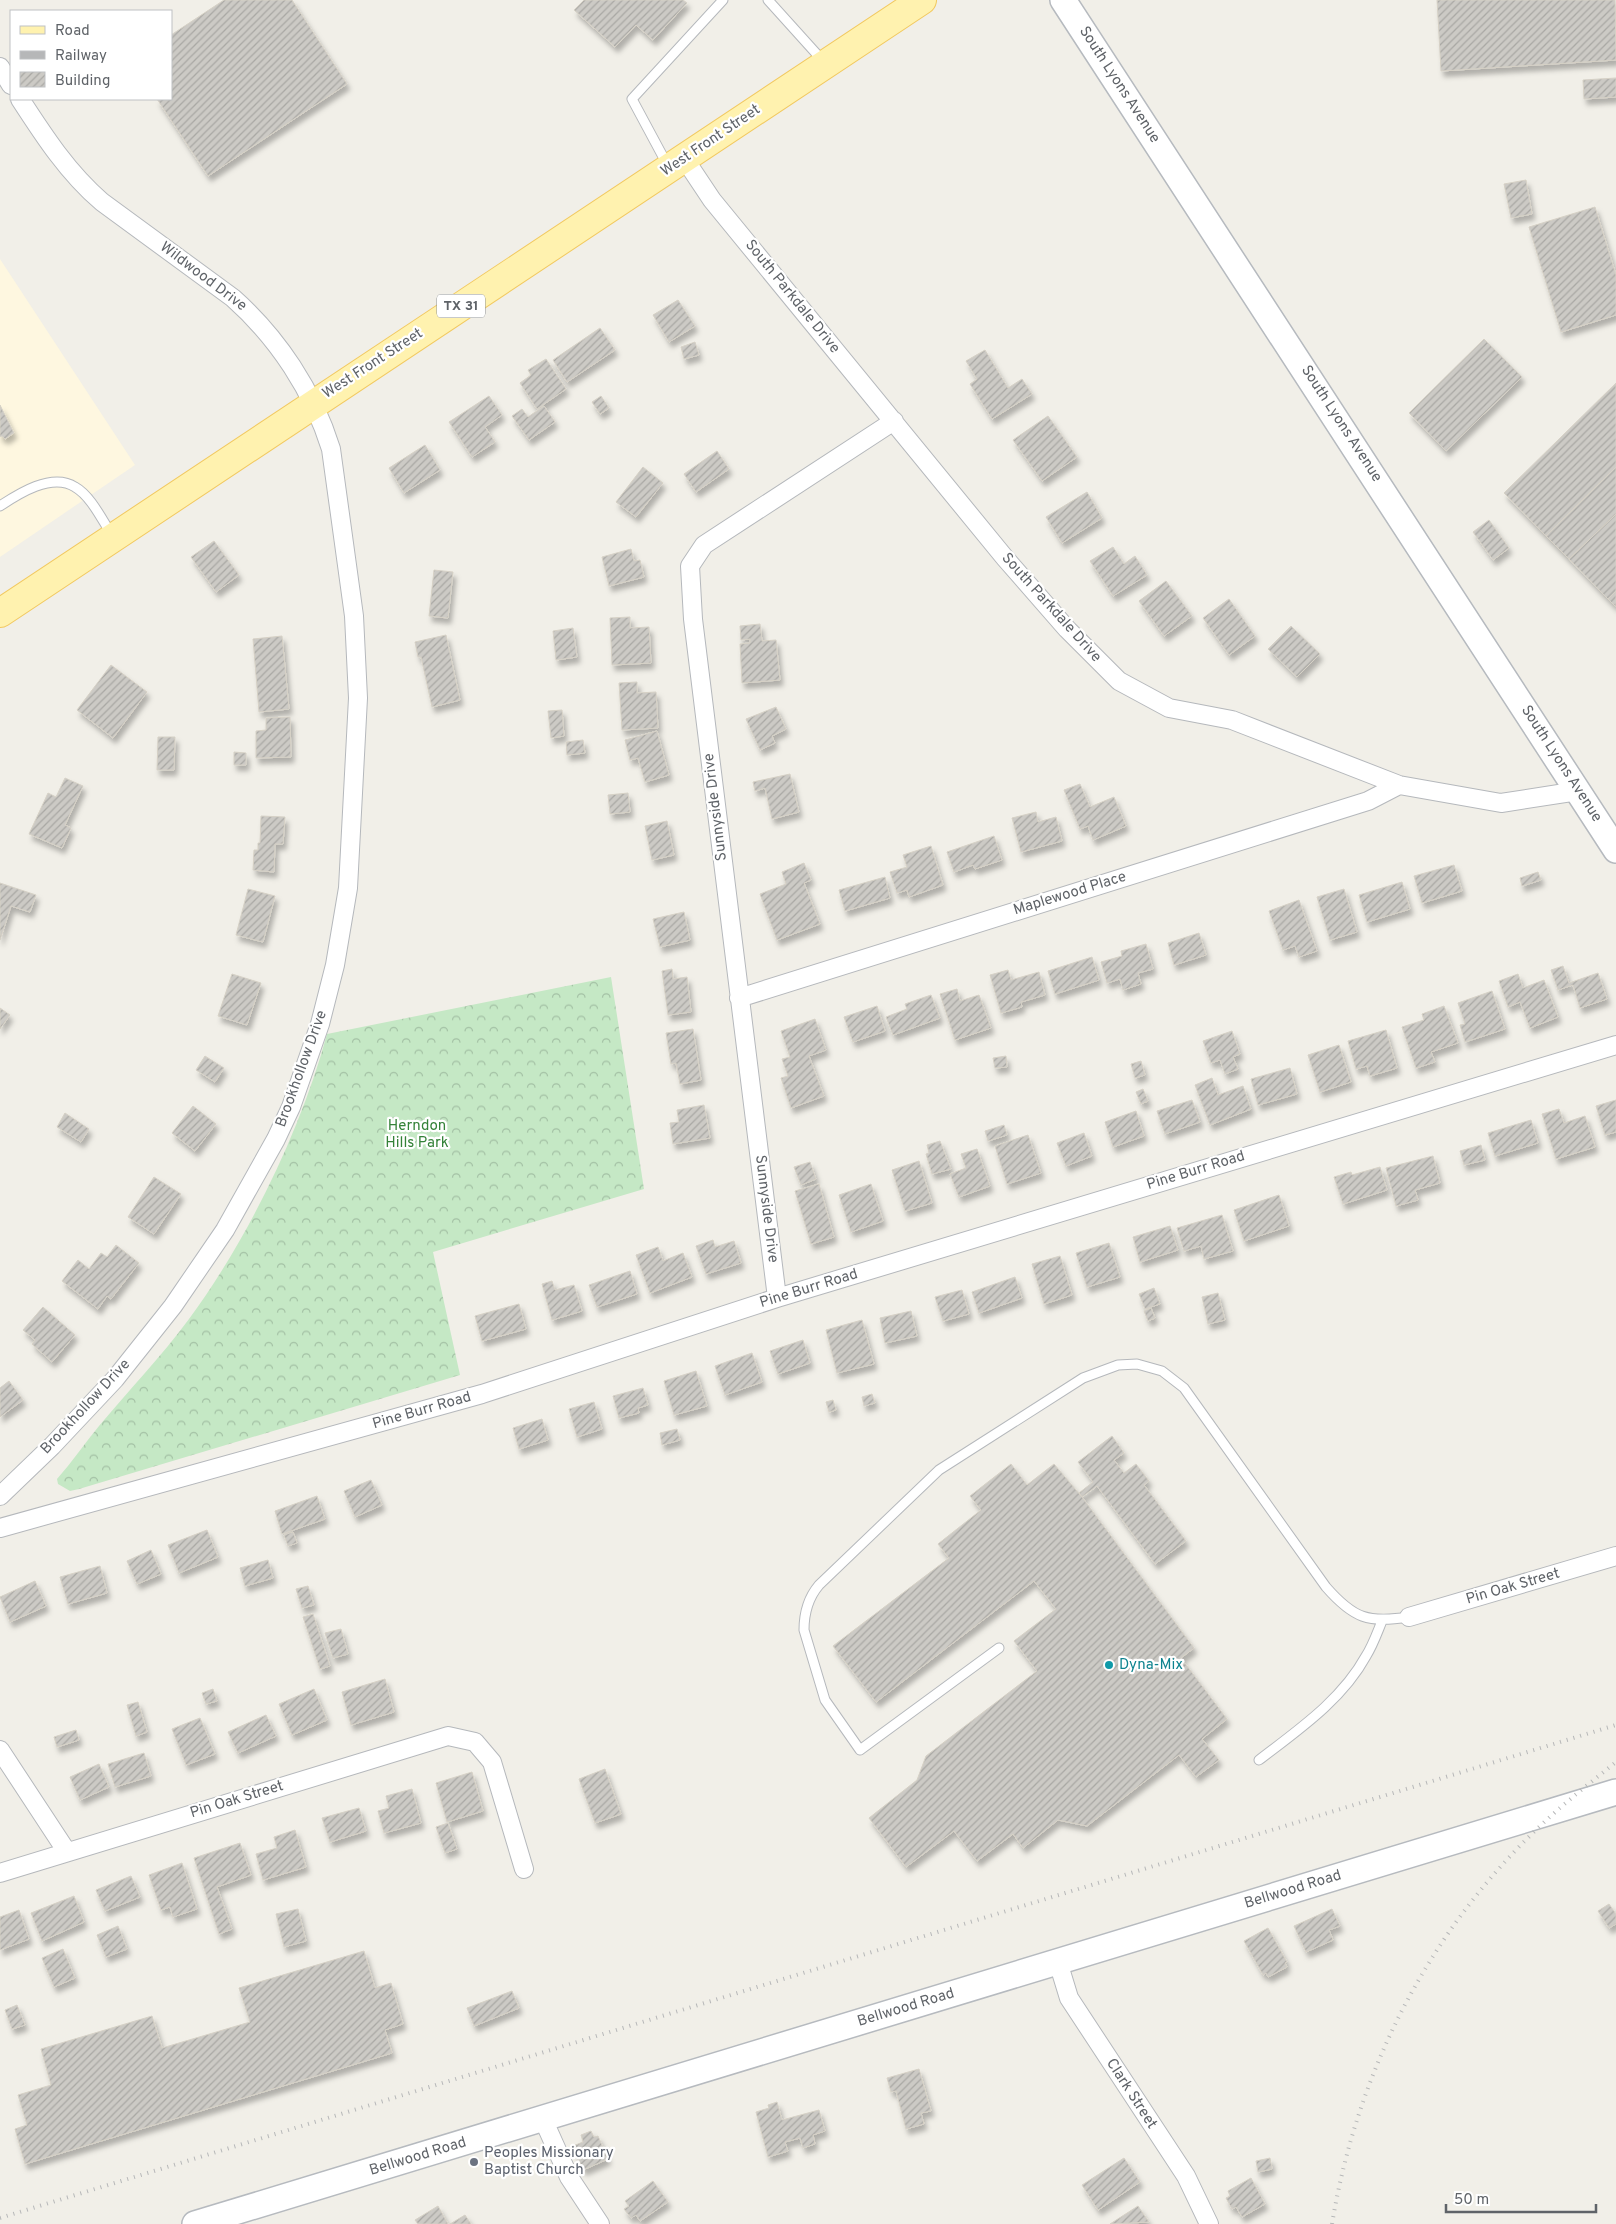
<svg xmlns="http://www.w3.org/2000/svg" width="1616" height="2224" font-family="Overpass,sans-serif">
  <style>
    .commercial { fill: #fef7e0 }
    .forest { fill: url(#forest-crowns) }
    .building { fill: url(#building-hatch); stroke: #d6d1c6; filter: url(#shadow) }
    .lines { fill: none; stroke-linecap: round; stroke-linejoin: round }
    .lane-casing { stroke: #b5b8bc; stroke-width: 11 }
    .street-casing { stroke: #b5b8bc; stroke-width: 20 }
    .secondary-casing { stroke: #b6babf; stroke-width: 28 }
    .primary-casing { stroke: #f2c960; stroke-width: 30 }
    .lane { stroke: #fff; stroke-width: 9 }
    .street { stroke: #fff; stroke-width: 18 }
    .secondary { stroke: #fff; stroke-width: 25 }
    .primary { stroke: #fff2af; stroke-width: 28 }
    .rail { stroke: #b6b7b8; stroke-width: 4; stroke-dasharray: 1 6; stroke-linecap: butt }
    .culture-dot { fill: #0f9aa8; stroke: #fff; stroke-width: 2 }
    .worship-dot { fill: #6b7280; stroke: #fff; stroke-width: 2 }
    .labels { text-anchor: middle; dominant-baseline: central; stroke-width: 4.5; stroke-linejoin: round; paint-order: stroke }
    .shield { fill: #fff; stroke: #8f9295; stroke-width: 1 }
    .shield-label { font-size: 14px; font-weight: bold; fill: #5f6368 }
    .street-label { font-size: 15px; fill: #5f6368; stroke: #fff }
    .park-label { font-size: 15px; fill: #348238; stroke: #fff }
    .culture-label { font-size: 15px; fill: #0d838f; stroke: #fff; text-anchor: start }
    .worship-label { font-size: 15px; fill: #5b616d; stroke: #fff; text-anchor: start }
  </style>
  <defs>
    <pattern id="forest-crowns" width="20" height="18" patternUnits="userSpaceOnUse" patternTransform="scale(1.25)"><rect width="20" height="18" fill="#c5e8c5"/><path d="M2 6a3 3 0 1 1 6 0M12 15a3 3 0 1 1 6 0" fill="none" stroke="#a3c0a4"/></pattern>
    <pattern id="building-hatch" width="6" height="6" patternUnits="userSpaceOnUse" patternTransform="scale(1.25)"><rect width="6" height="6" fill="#cccac5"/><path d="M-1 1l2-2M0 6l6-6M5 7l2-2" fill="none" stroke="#a9a8a4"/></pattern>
    <filter id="shadow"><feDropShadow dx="3" dy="5.5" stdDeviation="2.5" flood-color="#0004"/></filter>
  </defs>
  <rect width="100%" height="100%" fill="#f1efe8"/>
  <path class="commercial" d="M0,259l135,206 -135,92z"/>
  <path class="forest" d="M611,977l33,212 -211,63 27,123 -381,114 -9,2 -12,-7 -1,-5c15,-17 28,-36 42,-53 30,-36 62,-69 90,-107 59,-80 112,-189 138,-285z"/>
  <path class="building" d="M224,0h68l55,84 -139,92 -51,-77h14v-64z
    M584,0h99l4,3 -34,37 -17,-15 -21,22 -41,-37z
    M1437,0h178l1,60 -175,11z
    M1616,78v19l-32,2 -1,-19z
    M1526,180l6,34 -21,4 -7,-34z
    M1595,207l21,68v40l-55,17 -32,-105z
    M678,300l17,26 -26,16 -16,-27z
    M600,328l15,22 -48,32 -14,-22z
    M1484,339l38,38 -76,74 -37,-38z
    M695,342l4,13 -15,4 -3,-12z
    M985,350l23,38 14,-9 10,15 -40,25 -22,-35 7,-5 -11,-18z
    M546,359l20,30 -29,20 -17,-26 11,-8 -3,-5z
    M1616,383v84l-70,69 -42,-43z
    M489,396l13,19 -17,12 10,15 -23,15 -23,-35z
    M601,396l8,12 -9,6 -8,-12z
    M0,405l14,28 -9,6 -3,-3 -2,1z
    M544,406l11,16 -26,18 -17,-24 10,-7 6,8z
    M1048,416l29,41 -35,24 -29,-41z
    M425,445l15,25 -36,23 -15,-25z
    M717,451l12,18 -33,23 -12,-18z
    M643,467l20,16 -27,34 -20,-15z
    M1616,467v47l-47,45 -23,-23z
    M1087,492l15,26 -40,25 -16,-26z
    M1616,514v77l-8,8 -39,-40z
    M1489,520l20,28 -16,12 -20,-28z
    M214,541l25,34 -23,17 -25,-35z
    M1113,547l11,17 11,-8 12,19 -34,21 -23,-35z
    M631,549l3,12 6,-1 4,17 -35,9 -7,-29z
    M434,570l19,2 -5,46 -19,-2z
    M1166,581l26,35 -28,20 -25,-35z
    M1616,591v16l-8,-8z
    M1229,599l26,37 -26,19 -26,-37z
    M630,617v11l19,-1 2,36 -39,2 -2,-47z
    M760,624l2,17 14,-1 4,40 -38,3 -2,-39 10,-1v-4l-9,1 -1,-14z
    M1291,626l29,28 -23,23 -29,-28z
    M573,628l4,29 -21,3 -3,-29z
    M446,635l14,65 -28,7 -11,-50h-3l-3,-15z
    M282,636l7,73 -30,3 -6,-73z
    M111,665l36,27 -34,46 -36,-28z
    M637,682v11l19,-1 2,36 -36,2 -3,-47z
    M776,707l10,22 -14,7 3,7 -15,7 -14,-31z
    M562,710l2,26 -13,2 -3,-27z
    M290,717l1,40 -35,1v-27l10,-1v-12z
    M657,731l12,44 -24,7 -7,-24 -8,2 -5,-20z
    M158,737h17l-1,33h-17z
    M583,740l2,13 -18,2 -1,-13z
    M234,752l12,1v12h-12z
    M790,774l9,38 -27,7 -7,-31 -10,3 -2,-9z
    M65,778l18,8 -18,39 6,3 -9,20 -33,-14 19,-41 8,4z
    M1080,784l10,23 24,-10 12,29 -33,14 -5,-14 -8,3 -16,-39z
    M628,793l2,19 -20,2 -2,-19z
    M1036,812l2,10 18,-5 6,24 -41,11 -9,-34z
    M261,816l24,1 -2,27h-8l-1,28 -21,-2 1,-20h4v-7h2z
    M667,821l7,34 -22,5 -7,-34z
    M994,836l8,24 -27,9 -2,-4 -19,7 -7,-20z
    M931,846l12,39 -34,12 -2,-7 -10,3 -7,-21 17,-5 -4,-12z
    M804,863l7,17 -7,3 16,41 -43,16 -17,-46 26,-10 -4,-12z
    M1454,865l8,26 -40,12 -8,-27z
    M1538,872l3,8 -19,6 -2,-8z
    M885,877l5,21 -45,13 -6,-21z
    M1402,882l8,27 -43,13 -8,-27z
    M0,883l36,12 -6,17 -19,-6 -11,34z
    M248,889l27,7 -12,46 -27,-7z
    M1344,889l13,43 -27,8 -13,-43z
    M1299,900l18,51 -18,6 -4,-11 -12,4 -14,-39z
    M684,912l6,28 -30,7 -7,-28z
    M1199,933l7,22 -32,10 -6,-22z
    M1146,944l7,25 -15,4 3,11 -18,6 -3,-11 -13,4 -6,-21 21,-6 -1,-5z
    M1092,957l7,23 -44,14 -7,-23z
    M1563,966l6,17 29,-10 9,26 -27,9 -7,-23 -15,5 -7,-20z
    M672,969l1,10 14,-2 4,35 -23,3 -6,-44z
    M1008,970l3,10 28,-8 6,23 -24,7 1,5 -21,6 -11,-38z
    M232,974l29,9 -14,42 -29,-9z
    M1518,974l5,14 21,-8 14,37 -28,11 -10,-26 -12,5 -9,-26z
    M957,989l3,12 19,-6 12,33 -36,12 -15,-46z
    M1492,991l13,38 -40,13 -5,-17 5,-1 -7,-21z
    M931,995l9,23 -47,17 -7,-18 21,-8 -2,-5z
    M877,1006l8,25 -32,11 -9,-25z
    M1444,1006l14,37 -27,9 4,10 -19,6 -14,-41 22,-7 -2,-6z
    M0,1008l10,7 -10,14z
    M815,1019l11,31 -17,6 15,40 -33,12 -10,-30 7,-2 -6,-17 8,-2 -9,-26z
    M693,1029l8,51 -21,4 -4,-21 -5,1 -5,-31z
    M1386,1030l11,38 -27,8 -3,-10 -11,3 -8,-28z
    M1232,1031l8,23 -7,3 5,12 -13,5 -5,-14 -9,3 -8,-22z
    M1339,1045l12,37 -31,10 -12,-37z
    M205,1056l19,12 -9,14 -19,-12z
    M1006,1056l1,11 -12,1 -2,-10z
    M1141,1061l4,14 -10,3 -4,-14z
    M1290,1068l7,26 -39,11 -7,-26z
    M1212,1078l6,17 25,-9 8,23 -41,16 -15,-40z
    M1143,1089l5,12 -7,3 -5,-12z
    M1192,1100l8,22 -35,12 -8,-23z
    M1616,1100v32l-11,3 -9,-29z
    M704,1105l6,33 -37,6 -3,-21 9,-1 -2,-12z
    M193,1106l23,18 -21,27 -23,-18z
    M1559,1109l5,14 21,-7 10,31 -39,12 -14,-45z
    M1136,1111l8,25 -31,11 -8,-25z
    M65,1113l24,16 -8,13 -24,-15z
    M1531,1120l7,23 -43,13 -7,-23z
    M1004,1125l3,10 -19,6 -3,-10z
    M1084,1133l8,23 -26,10 -9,-23z
    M1028,1135l13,38 -34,11 -12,-38z
    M940,1141l11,28 -19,5 -6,-20 3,-1 -2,-8z
    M1481,1145l4,15 -21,5 -4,-14z
    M977,1149l13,37 -31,11 -9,-23 16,-6 -5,-14z
    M1433,1156l7,27 -25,7 3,10 -22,6 -10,-38z
    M919,1161l13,42 -27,8 -13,-41z
    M810,1162l6,17 -15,6 -7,-18z
    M1380,1167l7,23 -44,14 -9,-27 17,-5 1,3z
    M154,1177l27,17 -27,40 -26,-17z
    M819,1184l15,53 -23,7 -16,-53z
    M871,1184l12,37 -32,11 -12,-37z
    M1279,1195l10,31 -45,15 -10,-31z
    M1222,1215l11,36 -29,8 -3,-13 -17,5 -7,-23z
    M1170,1226l8,24 -38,12 -7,-25z
    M713,1240l2,7 19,-6 7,22 -35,11 -10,-28z
    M1109,1243l11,34 -33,10 -11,-34z
    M116,1245l23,18 -28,36 -4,-3 -9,13 -36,-28 16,-21 11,9 12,-16 6,4z
    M658,1247l5,14 20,-8 9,24 -42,16 -14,-38z
    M1060,1256l12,39 -28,9 -12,-40z
    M630,1271l7,23 -40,13 -8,-22z
    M1015,1277l7,21 -43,15 -7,-21z
    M552,1281l3,9 19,-5 8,26 -30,9 -10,-36z
    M1154,1288l6,16 -15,5 -6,-15z
    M962,1290l7,24 -26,7 -8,-24z
    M1218,1293l7,27 -17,4 -6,-27z
    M519,1304l7,25 -44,12 -7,-25z
    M43,1307l32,28 -23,27 -20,-18 3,-4 -12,-10z
    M1151,1308l4,10 -7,3 -4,-10z
    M911,1311l6,25 -32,7 -5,-25z
    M862,1320l12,44 -37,9 -11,-43z
    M803,1340l7,23 -32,11 -8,-23z
    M752,1353l10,29 -37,13 -10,-29z
    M696,1371l11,35 -33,9 -10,-34z
    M9,1381l14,19 -23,17v-29z
    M643,1388l5,17 -10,3 1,5 -20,5 -6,-22z
    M872,1394l3,9 -11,3 -2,-9z
    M833,1400l3,10 -7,2 -3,-10z
    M594,1402l8,27 -25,8 -8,-28z
    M542,1419l6,21 -29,9 -6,-21z
    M677,1429l3,11 -18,5 -2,-12z
    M1112,1436l12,17 -10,7 10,13 12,-9 13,17 -5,4 42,56 -31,23 -58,-78 -15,11 -3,-4 14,-11 -15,-20z
    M1011,1464l16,21 27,-21 28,33 112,151 -13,10 46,61 -25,20 17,21 -23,17 -17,-22 -92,71 -29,-6 -35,28 -10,-14 -36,27 -23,-30 -48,36 -37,-49 48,-38 9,-24 111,-85 -23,-30 42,-32 -22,-28 -158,121 -43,-56 116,-88 -11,-14 43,-34 -11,-14z
    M371,1480l11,25 -27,12 -11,-26z
    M317,1496l8,23 -43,15 -7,-23z
    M207,1530l11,27 -39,16 -11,-28z
    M293,1532l4,11 -9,3 -4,-11z
    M151,1550l10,24 -24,10 -10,-23z
    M268,1560l5,18 -28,8 -5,-18z
    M100,1566l7,27 -39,11 -8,-27z
    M35,1581l11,25 -36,16 -10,-25z
    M308,1586l6,19 -12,3 -6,-19z
    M313,1614l17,52 -10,3 -17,-52z
    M341,1629l7,25 -15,4 -8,-25z
    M385,1679l9,33 -43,13 -9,-33z
    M213,1689l4,12 -11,3 -4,-11z
    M314,1689l13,31 -35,15 -13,-31z
    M138,1702l9,30 -11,4 -9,-31z
    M266,1715l10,21 -38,17 -10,-21z
    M200,1718l15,36 -29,11 -14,-36z
    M76,1730l3,10 -22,7 -3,-10z
    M144,1753l7,23 -36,11 -7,-23z
    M99,1764l10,23 -29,13 -10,-23z
    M605,1769l16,45 -26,9 -16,-44z
    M472,1772l11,39 -36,11 -11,-39z
    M412,1789l9,34 -37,10 -6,-22 11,-3 -3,-12z
    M359,1808l7,23 -36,11 -8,-24z
    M448,1823l9,26 -12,4 -9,-26z
    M295,1830l11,37 -43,13 -7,-26 21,-6 -3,-11z
    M240,1843l11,32 -34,12 15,42 -13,5 -25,-76z
    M182,1863l15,46 -24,8 -3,-10 -9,3 -12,-35z
    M131,1876l9,21 -35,14 -9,-21z
    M74,1896l10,26 -42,19 -11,-28z
    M1609,1904l7,10v10l-7,4 -11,-17z
    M298,1909l8,32 -22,6 -8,-33z
    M1332,1909l8,17 -11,4 4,10 -27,12 -12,-26z
    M19,1910l10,29 -29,11v-33z
    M118,1926l9,23 -21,8 -9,-22z
    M1268,1928l19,34 -2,1 2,4 -19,10 -2,-4 -3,2 -19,-34z
    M63,1949l12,29 -21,9 -12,-29z
    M364,1951l11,37 16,-5 12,41 -18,6 7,23 -367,111 -10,-35 12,-4 -9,-30 33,-10 -10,-36 111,-33 10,32 88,-26 -11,-34z
    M512,1991l7,17 -45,18 -7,-18z
    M17,2005l8,20 -13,4 -7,-19z
    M919,2069l12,42 -10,2 3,11 -18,5 -10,-38 -5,1 -4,-14z
    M777,2102l5,18 37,-10 6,21 -12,4 2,9 -12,4 -3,-10 -15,4 3,9 -20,6 -12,-45 13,-4 -1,-3z
    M591,2131l3,6 4,-1 10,23 -25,11 -10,-24 10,-4 -2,-7z
    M1124,2158l16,24 -42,28 -16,-25z
    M1270,2158l2,11 -14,3 -2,-11z
    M1251,2178l14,26 -23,13 -6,-10 -4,2 -6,-11 4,-2 -2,-5z
    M653,2181l15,21 -28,19 -4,-6 -5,3 -7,-9 5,-3 -4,-5z
    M438,2206l10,18h-30l-3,-4z
    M1138,2206l11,16 -39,2z
    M465,2215l6,9h-21z"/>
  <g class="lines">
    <defs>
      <path id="lane" d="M768,0l55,61
        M668,166l-36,-67 91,-99
        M0,506c18,-12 52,-34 75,-19 16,9 27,33 37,48
        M999,1648l-139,102 -35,-50 -21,-70c0,-17 4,-32 15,-45l120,-115 144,-92 35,-13 19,-1 25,7 22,17 142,199c28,32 42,36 83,30
        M1259,1760c39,-30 83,-60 107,-104 7,-11 11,-23 16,-35"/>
      <path id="street" d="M0,67l11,18
        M684,158l28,42 293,358 62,71 52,52 50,27 63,12 167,65 102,18 77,-12
        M739,998l629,-197 31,-16
        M777,1298l-84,-679 -3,-53 14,-21 190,-124
        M0,1496l52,-50 63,-67 58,-73 52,-76 51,-91 15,-32 29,-83 15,-59 13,-77 10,-190 -4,-82 -23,-167c-18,-58 -53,-111 -98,-151l-131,-96c-34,-29 -58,-66 -82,-103
        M0,1528l482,-134 295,-96 839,-253
        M1409,1617l207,-61
        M0,1750l67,102
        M0,1873l448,-137 27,6 17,20 32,107
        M1058,1962l11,36 117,178 23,48
        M543,2119l26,58 31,47"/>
      <path id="secondary" d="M1063,0l553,850
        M195,2224l1421,-432"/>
      <path id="primary" d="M0,613l922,-613"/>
    </defs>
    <use href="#lane" class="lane-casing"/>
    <use href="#street" class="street-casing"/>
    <use href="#secondary" class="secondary-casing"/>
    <use href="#primary" class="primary-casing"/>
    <use href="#lane" class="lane"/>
    <use href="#street" class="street"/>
    <use href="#secondary" class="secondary"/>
    <use href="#primary" class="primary"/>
    <path class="rail" d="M0,2218l1616,-493
      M1332,2224c25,-151 95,-290 206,-396 25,-24 52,-45 78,-66"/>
  </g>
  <circle class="culture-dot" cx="1109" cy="1665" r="5"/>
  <circle class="worship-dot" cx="474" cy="2162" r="5"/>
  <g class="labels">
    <rect class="shield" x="437" y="294.5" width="48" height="23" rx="4"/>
    <g class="shield-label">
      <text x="461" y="306">TX 31</text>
    </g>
    <g class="street-label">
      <text transform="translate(1119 85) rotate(57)">South Lyons Avenue</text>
      <text transform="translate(711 141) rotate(-34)">West Front Street</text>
      <text transform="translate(203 277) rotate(37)">Wildwood Drive</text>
      <text transform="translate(792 297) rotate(51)">South Parkdale Drive</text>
      <text transform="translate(373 364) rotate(-33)">West Front Street</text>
      <text transform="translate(1341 424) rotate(57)">South Lyons Avenue</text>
      <text transform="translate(1051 608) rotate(48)">South Parkdale Drive</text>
      <text transform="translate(1561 764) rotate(57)">South Lyons Avenue</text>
      <text transform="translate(716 807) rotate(-97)">Sunnyside Drive</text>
      <text transform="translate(1070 894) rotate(-17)">Maplewood Place</text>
      <text transform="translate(302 1069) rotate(-70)">Brookhollow Drive</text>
      <text transform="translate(1196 1171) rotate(-17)">Pine Burr Road</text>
      <text transform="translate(766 1209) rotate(83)">Sunnyside Drive</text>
      <text transform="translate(809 1289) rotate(-17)">Pine Burr Road</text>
      <text transform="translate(86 1407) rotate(-47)">Brookhollow Drive</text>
      <text transform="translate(422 1411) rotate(-16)">Pine Burr Road</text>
      <text transform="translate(1513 1587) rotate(-16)">Pin Oak Street</text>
      <text transform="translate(237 1800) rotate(-17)">Pin Oak Street</text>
      <text transform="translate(1293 1890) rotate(-17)">Bellwood Road</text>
      <text transform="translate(906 2008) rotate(-17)">Bellwood Road</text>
      <text transform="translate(1131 2094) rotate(57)">Clark Street</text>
      <text transform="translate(418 2157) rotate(-17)">Bellwood Road</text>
    </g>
    <g class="park-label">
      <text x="417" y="1126">Herndon<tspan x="417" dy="17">Hills Park</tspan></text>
    </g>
    <g class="culture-label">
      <text x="1119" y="1665">Dyna-Mix</text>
    </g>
    <g class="worship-label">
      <text x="484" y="2153">Peoples Missionary<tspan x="484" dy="17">Baptist Church</tspan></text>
    </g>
  </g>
  <rect x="10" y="10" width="162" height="90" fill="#ffffff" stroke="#bfc1c3"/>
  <rect x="20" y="26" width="25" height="8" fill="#fff2af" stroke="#bfc1c3"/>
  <text x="55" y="35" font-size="15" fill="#5f6368">Road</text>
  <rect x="20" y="51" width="25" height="8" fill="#b6b7b8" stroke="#bfc1c3"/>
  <text x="55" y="60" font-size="15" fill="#5f6368">Railway</text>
  <rect x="20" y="72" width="25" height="15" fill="url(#building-hatch)" stroke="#bfc1c3"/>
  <text x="55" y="85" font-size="15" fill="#5f6368">Building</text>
  <path d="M1446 2204v8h150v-8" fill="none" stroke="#5f6368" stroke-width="2.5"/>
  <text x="1454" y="2204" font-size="15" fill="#5f6368" stroke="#ffffff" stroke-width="4" paint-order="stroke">50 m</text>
</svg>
